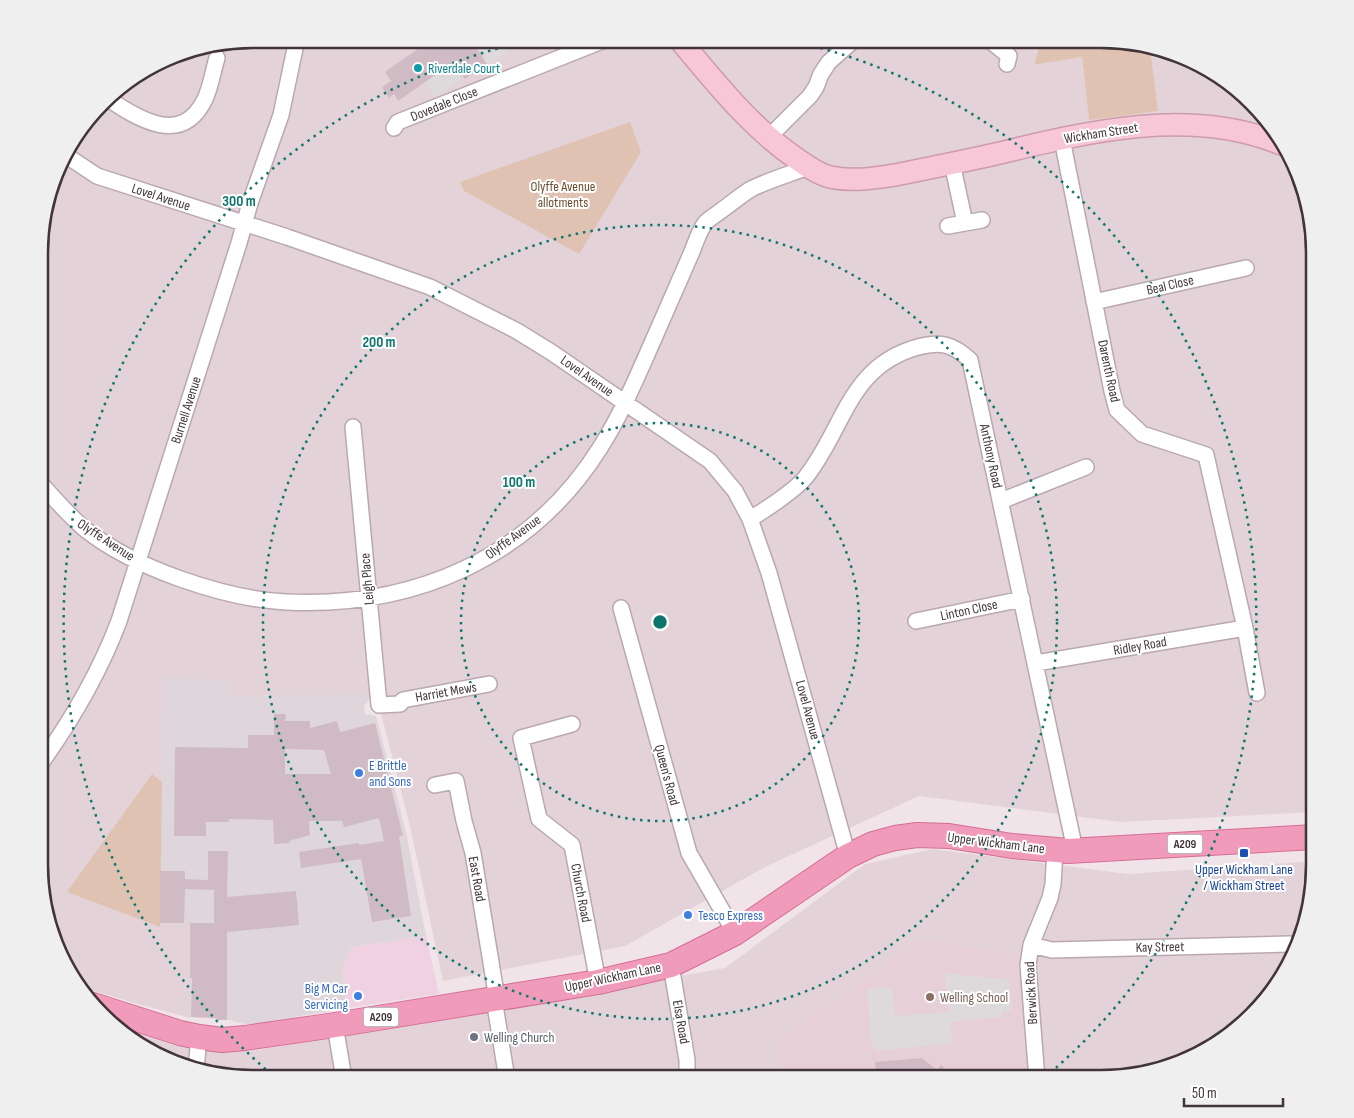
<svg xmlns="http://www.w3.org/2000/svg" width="1354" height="1118" font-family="'Sofia Sans Condensed',sans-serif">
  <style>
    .residential { fill: #e3d3d9 }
    .commercial { fill: #f0d1e1 }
    .industrial { fill: #dfd6db }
    .education { fill: #e7cfd8 }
    .green { fill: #dfc2b1 }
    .parking { fill: #ded9db }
    .building { fill: #d0bbc5; fill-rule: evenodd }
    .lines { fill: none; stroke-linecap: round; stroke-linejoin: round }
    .street-casing { stroke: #baa8b0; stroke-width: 18 }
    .secondary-casing { stroke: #cd9bad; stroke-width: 24 }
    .primary-casing { stroke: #d46e95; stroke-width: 26 }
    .street { stroke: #fff; stroke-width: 15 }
    .secondary { stroke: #f7c6d7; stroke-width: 21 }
    .primary { stroke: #f19bbb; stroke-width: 24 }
    .ring { fill: none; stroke: #0f766e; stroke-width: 2.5; stroke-dasharray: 2.5 5 }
    .culture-dot { fill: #0f9aa8; stroke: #fff; stroke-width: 2 }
    .shop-dot { fill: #3f7fe0; stroke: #fff; stroke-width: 2 }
    .transit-dot { fill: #1a4fb4; stroke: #fff; stroke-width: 2 }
    .education-dot { fill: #8d6e63; stroke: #fff; stroke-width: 2 }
    .worship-dot { fill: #6b7280; stroke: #fff; stroke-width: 2 }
    .labels { text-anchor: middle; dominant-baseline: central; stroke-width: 4; stroke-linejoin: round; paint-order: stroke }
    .shield { fill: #fff; stroke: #7a7276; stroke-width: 1 }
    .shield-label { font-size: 12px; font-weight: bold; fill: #41353b }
    .culture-label { font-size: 14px; fill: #0d838f; stroke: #fff; text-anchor: start }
    .street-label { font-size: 14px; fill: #41353b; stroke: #fff }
    .park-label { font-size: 14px; fill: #6b4f30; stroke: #fff }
    .shop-label { font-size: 14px; fill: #366cbe; stroke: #fff; text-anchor: start }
    .transit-label { font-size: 14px; fill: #164399; stroke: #fff }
    .education-label { font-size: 14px; fill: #785e54; stroke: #fff; text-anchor: start }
    .worship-label { font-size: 14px; fill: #5b616d; stroke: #fff; text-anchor: start }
    .rim { fill: none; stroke: #41353b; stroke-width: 2.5 }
    .centre { fill: #0f766e; stroke: #fff; stroke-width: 2.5 }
    .ring-label { font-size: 15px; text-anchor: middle; font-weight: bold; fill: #0f766e; stroke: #fff; stroke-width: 4; stroke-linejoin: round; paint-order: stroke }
  </style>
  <rect width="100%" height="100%" fill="#f0e4e9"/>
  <path class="residential" d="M252,39h790l-7,26 47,-8 7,62 69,-8 -8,-64 34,8 69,46 46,69 16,82v560l-195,10 -201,-26 -154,71 -140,79 -182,35 -33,-155 -29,-113 -9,-18 -141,1 -71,227h30v95l-52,-14 -58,-17 -19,-27 -22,-80 2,-656 26,-78 45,-54 71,-42z
    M932,849l196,25 187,-13v19l-22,80 -40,57 -69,46 -82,16h-864l-68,-16 -70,-48 120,38 38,-3 467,-82 140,-104z"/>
  <path class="commercial" d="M426,936l13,58 -92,14 -5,-40 10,-21z"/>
  <path class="industrial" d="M163,676l67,6 1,14 141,-2 -8,13 1,7 11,2 30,116 20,104 -74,11 -10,21 5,40 -98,17 -20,-5 -39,-3v-94h-30z"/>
  <path class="education" d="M923,939l94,15 10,125h-249l-1,-38z"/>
  <path class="green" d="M1042,39h74l34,8 8,64 -69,9 -7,-63 -48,8z
    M630,122l11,30 -62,102 -115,-63 -4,-9z
    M152,774l10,8 -2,145 -93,-35z"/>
  <path class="parking" d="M485,39h42l-38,27 -15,-22h4z
    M451,64l11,15 -26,19 -11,-16z
    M945,973l64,7 3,30 -10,1 1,6 -53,5 2,21 -74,8 -7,-7 -4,-55 25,-1 3,28 53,-4z"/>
  <path class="building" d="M412,39h73l-10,7 12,18 -22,15 -11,-17 -56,39 -4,-7 -5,4 -7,-11 9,-6 -6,-9 34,-24z
    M274,714h12l-1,7h25v7l27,-7 3,11 35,-9 28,113h-4l12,80 -39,6 -11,-63 -60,9 -2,-16 60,-9v2l25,-4 -5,-23 -35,9 -2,-6h-33l1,14 -21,6 1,2 -16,1 -1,-24 -44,-1v3h-23v14h-32l1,-89 73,1v-13h26zM285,749l39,1 7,24h-46z
    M208,851h20l-1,46 69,-6 3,34 -72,7v88h-10v-2l-26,-1 1,-39h-2v-55h24v-33l-29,-1 -1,34h-24v-52h25v8l23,1z
    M922,1058l15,12 4,-5 16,14h-80l-2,-17z"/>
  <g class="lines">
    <defs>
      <path id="street" d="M988,39l21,17 -2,8
        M107,98c31,21 75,49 98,1 6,-13 8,-28 12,-41
        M394,128l4,-6 209,-83
        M768,138l42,-42 6,-9 5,-13 8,-12 26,-23
        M1062,139l50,252 5,19 25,24 64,21 39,173 12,65
        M64,154l33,22 190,61 143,50 87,44 34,21 159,109 25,30 15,28 19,54 79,283
        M952,163l13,60 17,-3
        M948,226l17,-3
        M1094,302l152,-34
        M353,427l26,278 21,-1 3,-4 86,-16
        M40,483c15,16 29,33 46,47 48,38 139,69 200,72 127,6 244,-43 314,-154 21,-33 36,-69 52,-105 13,-29 26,-59 39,-89 4,-9 8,-24 15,-32 4,-4 11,-8 16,-12 10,-7 19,-15 29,-21 18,-9 39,-15 57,-22
        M1001,501l85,-34
        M750,519c15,-9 44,-28 55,-41 39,-48 43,-112 113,-131 22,-6 35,-3 52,13l105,490
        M621,608l68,245 46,80
        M916,621l106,-22
        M1036,663l209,-35
        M572,724l-51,14 18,81 33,26 26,137
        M39,766c33,-46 60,-92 80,-145l120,-378 11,-40 31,-88 16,-76
        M435,785l21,-4 8,40 9,32 24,146
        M1031,945l21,5 238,-6
        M671,965l16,95v19
        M494,999l13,80
        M335,1025l9,54
        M196,1069l3,-32
        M1037,1079l-9,-114 3,-20 19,-47 3,-14 2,-34"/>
      <path id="secondary" d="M679,39c36,43 71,88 118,120 10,7 21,15 33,18 22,5 44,1 65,-2 35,-7 70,-14 105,-22 91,-22 191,-46 281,-9"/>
      <path id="primary" d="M93,1005l87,28 19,4 23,3 23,-2 90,-13 263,-43 73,-17 64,-32 113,-77 25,-12 22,-6 22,-3 32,1 63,10 56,5 247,-14"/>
    </defs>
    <use href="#street" class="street-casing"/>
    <use href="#secondary" class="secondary-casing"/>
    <use href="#primary" class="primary-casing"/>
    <use href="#street" class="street"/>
    <use href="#secondary" class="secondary"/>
    <use href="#primary" class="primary"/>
  </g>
  <g class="ring">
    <circle cx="660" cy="622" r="199"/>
    <circle cx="660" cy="622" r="397"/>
    <path d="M277 1079A596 596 0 0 1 536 39M784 39A596 596 0 0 1 1043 1079"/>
  </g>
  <circle class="culture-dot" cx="418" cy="68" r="5"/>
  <g class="shop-dot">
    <circle cx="359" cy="773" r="5"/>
    <circle cx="688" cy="915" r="5"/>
    <circle cx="358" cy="996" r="5"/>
  </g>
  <rect class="transit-dot" x="1239" y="848" width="10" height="10" rx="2.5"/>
  <circle class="education-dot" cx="930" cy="997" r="5"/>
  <circle class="worship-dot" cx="474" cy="1037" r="5"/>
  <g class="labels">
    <g class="shield">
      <rect x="1167.5" y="834.5" width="35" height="19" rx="4"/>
      <rect x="363.5" y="1007.5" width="35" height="19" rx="4"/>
    </g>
    <g class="shield-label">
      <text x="1185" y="844">A209</text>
      <text x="381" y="1017">A209</text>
    </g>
    <g class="culture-label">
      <text x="428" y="68">Riverdale Court</text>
    </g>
    <g class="street-label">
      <text transform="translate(444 104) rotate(-22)">Dovedale Close</text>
      <text transform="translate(1101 133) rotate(-9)">Wickham Street</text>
      <text transform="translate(161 197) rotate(18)">Lovel Avenue</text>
      <text transform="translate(1170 285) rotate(-13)">Beal Close</text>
      <text transform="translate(1109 371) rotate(78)">Darenth Road</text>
      <text transform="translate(587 376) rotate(35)">Lovel Avenue</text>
      <text transform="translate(186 410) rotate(-72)">Burnell Avenue</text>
      <text transform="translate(991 456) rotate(78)">Anthony Road</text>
      <text transform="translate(513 537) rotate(-36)">Olyffe Avenue</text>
      <text transform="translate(106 540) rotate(33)">Olyffe Avenue</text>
      <text transform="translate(367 579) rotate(-95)">Leigh Place</text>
      <text transform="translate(969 610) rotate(-12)">Linton Close</text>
      <text transform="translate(1140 646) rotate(-10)">Ridley Road</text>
      <text transform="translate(446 692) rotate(-10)">Harriet Mews</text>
      <text transform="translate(808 710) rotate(75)">Lovel Avenue</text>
      <text transform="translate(667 775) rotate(75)">Queen's Road</text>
      <text transform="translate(996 843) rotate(7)">Upper Wickham Lane</text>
      <text transform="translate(477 879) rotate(80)">East Road</text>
      <text transform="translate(581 893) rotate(79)">Church Road</text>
      <text transform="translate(1160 947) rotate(-1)">Kay Street</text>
      <text transform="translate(613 977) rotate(-12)">Upper Wickham Lane</text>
      <text transform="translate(1031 993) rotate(-93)">Berwick Road</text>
      <text transform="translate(681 1022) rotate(80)">Elsa Road</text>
    </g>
    <g class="park-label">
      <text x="563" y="186">Olyffe Avenue<tspan x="563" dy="16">allotments</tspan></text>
    </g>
    <g class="shop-label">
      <text x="369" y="765">E Brittle<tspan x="369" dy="16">and Sons</tspan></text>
      <text x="698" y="915">Tesco Express</text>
      <text x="348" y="988" text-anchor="end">Big M Car<tspan x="348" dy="16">Servicing</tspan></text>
    </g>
    <g class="transit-label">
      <text x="1244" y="869">Upper Wickham Lane<tspan x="1244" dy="16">/ Wickham Street</tspan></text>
    </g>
    <g class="education-label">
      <text x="940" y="997">Welling School</text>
    </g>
    <g class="worship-label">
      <text x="484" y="1037">Welling Church</text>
    </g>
  </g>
  <path d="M0 0H1354V1118H0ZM253 48H1101A205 205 0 0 1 1306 253V865A205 205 0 0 1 1101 1070H253A205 205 0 0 1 48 865V253A205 205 0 0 1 253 48Z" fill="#f0efef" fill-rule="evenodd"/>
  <path class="rim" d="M253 48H1101A205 205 0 0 1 1306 253V865A205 205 0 0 1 1101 1070H253A205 205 0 0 1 48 865V253A205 205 0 0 1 253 48Z"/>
  <circle cx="660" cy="622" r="8" class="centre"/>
  <g class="ring-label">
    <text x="239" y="206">300 m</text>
    <text x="379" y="347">200 m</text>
    <text x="519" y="487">100 m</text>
  </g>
  <path d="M1184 1098v8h99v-8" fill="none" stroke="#41353b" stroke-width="2.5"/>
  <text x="1192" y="1098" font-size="15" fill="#41353b" stroke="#ffffff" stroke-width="4" paint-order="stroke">50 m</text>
</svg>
